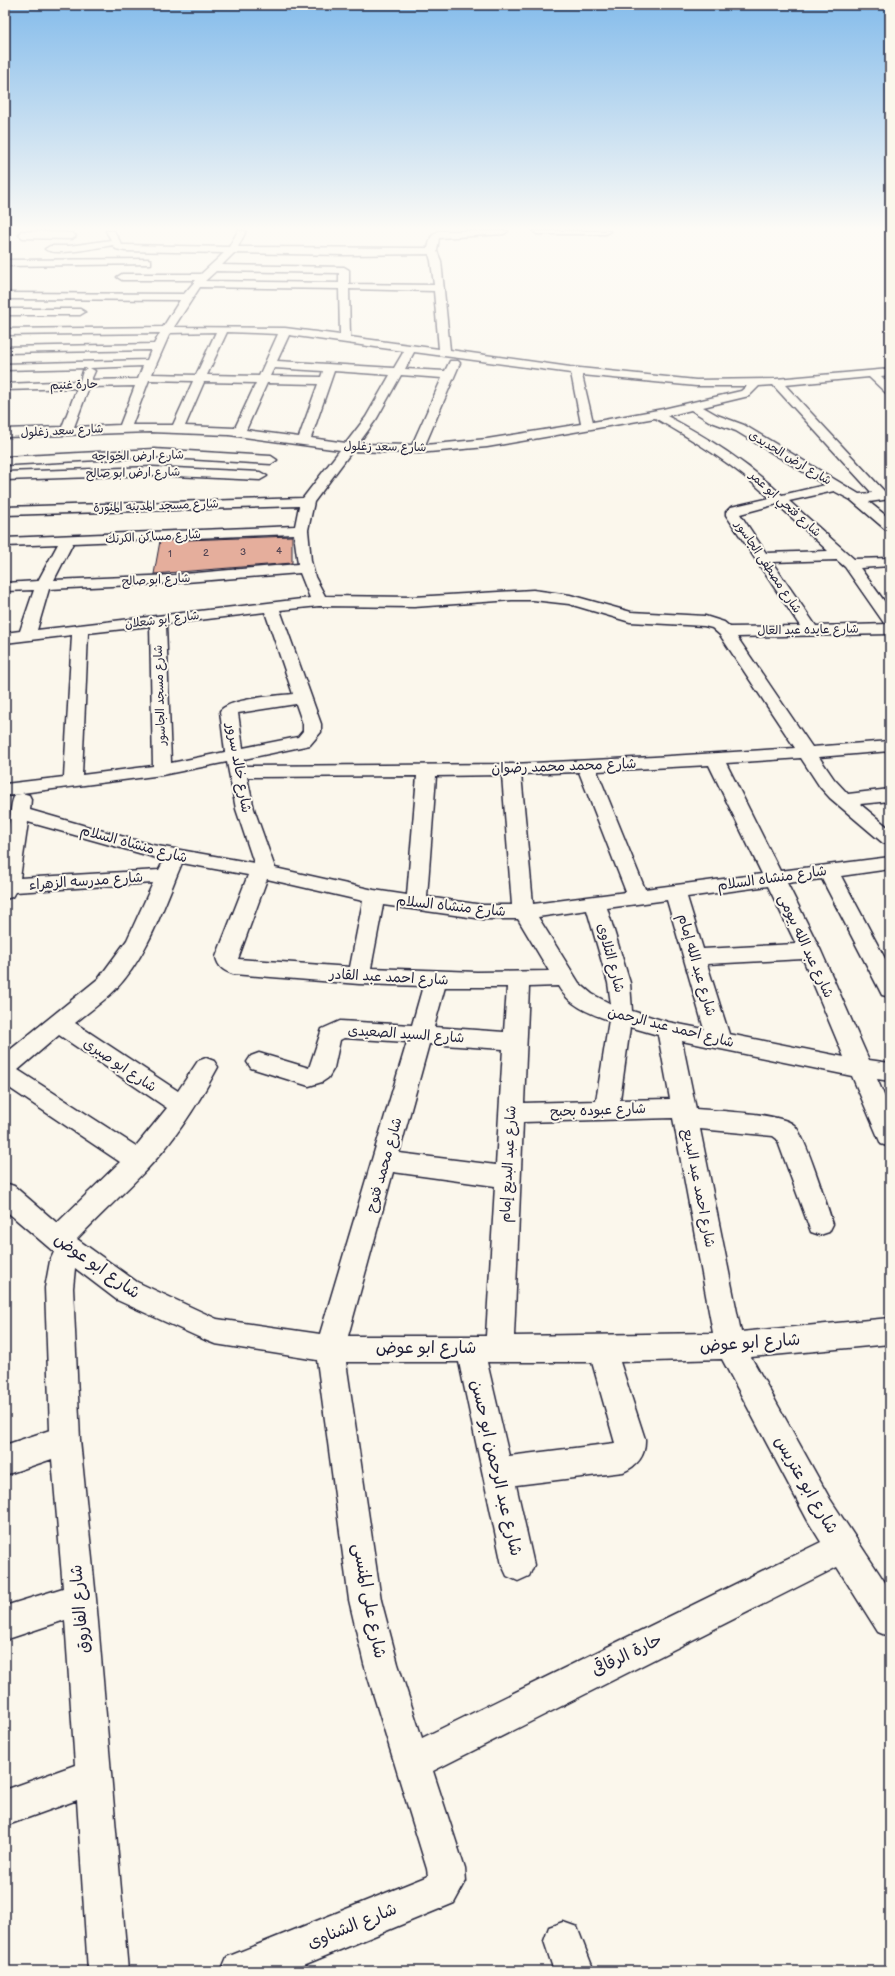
<svg xmlns="http://www.w3.org/2000/svg" width="895" height="1976" font-family="'Balsamiq Sans','Playpen Sans Arabic',sans-serif">
  <style>
    .building { fill: #e5ae9c; stroke: #22223b }
    .lines { fill: none; stroke-linecap: round; stroke-linejoin: round }
    .street-casing { stroke: #22223b; stroke-width: 3 }
    .street { fill: #fbf7ec; fill-rule: evenodd }
    .labels { text-anchor: middle; dominant-baseline: central; stroke-width: 4; stroke-linejoin: round; paint-order: stroke }
    .far-number-label { font-size: 10px; fill: #534553 }
    .far-street-label { font-size: 12px; fill: #22223b; stroke: #fbf7ec }
    .street-label { font-size: 14px; fill: #22223b; stroke: #fbf7ec }
    .near-street-label { font-size: 17px; fill: #22223b; stroke: #fbf7ec }
  </style>
  <rect width="100%" height="100%" fill="#fbf7ec"/>
  <filter id="ink" filterUnits="userSpaceOnUse"><feTurbulence type="fractalNoise" baseFrequency=".025" numOctaves="2"/><feDisplacementMap in="SourceGraphic" scale="8" xChannelSelector="R" yChannelSelector="G"/><feConvolveMatrix kernelMatrix="1 2 1 2 8 2 1 2 1" color-interpolation-filters="sRGB"/></filter>
  <g filter="url(#ink)">
    <path class="building" d="M292,536v27l-138,11 6,-33z"/>
    <g class="lines">
      <defs>
        <path id="street" d="M21,231l51,2 4,3 -4,3 -49,-1 -4,-3z
          M106,231h8l8,14h3l104,2 9,-16h8l-8,16 190,1 3,-11 7,-6h70l-4,3 -65,4 -2,13 4,10 9,89 120,17 126,13 80,-1 114,-10v6l-9,1 9,9v9l-4,-1 -17,-16 -84,8 100,107 5,-1v8l-21,3 21,17v11l-5,-1 -34,-29 -17,-9 -45,10 65,58 36,-1v8l-30,2 30,41v25l-153,3 75,110 78,-6v10l-71,6 15,22 14,15 42,-5v12l-30,3 30,25v16l-7,-2 -53,-45 -10,-11 -19,-29 -75,5 54,108 110,-14v12l-49,7 49,92v29l-8,-2 -3,-6 -57,-110 -35,4 34,68 48,109 21,3v18l-13,-2 13,30v38l-9,-3 -29,-68 -170,-35 14,68c21,2 84,4 98,16 11,9 33,81 39,99l-4,8 -9,3 -9,-3 -34,-93 -4,-3 -73,-7 41,203 149,-14v26l-139,13 79,142 60,91v47l-12,-5 -41,-65 -404,204 32,98 1,12 -12,22 -165,68h-68l6,-14 201,-81 -1,-7 -63,-205 -15,-64 -32,-240 -102,-16 -10,-4 -88,-40 -42,-32 -2,20 7,152 16,159 32,372h-40l-11,-171 -72,26v-36l70,-25 -10,-145 -60,20v-34l58,-18 -11,-129 -47,16v-30l45,-15 -5,-142 5,-27 4,-9 -49,-42v-27l9,3 43,37 63,-61 -115,-77v-31l94,-76 28,-38 26,-57 -138,9 -3,5 -7,2c0,-28 0,-54 5,-81 1,-7 1,-16 5,-23l6,-1 -16,2v-12l59,-7 8,-142 -67,8v-10l15,-2 14,-41 -29,1v-8l33,-2 20,-37 -53,2v-8l290,-12 4,-20 -294,9v-8l298,-9 37,-48 -111,-15 -79,-3 -145,5v-8l57,-2 15,-39 -72,2v-6l75,-3 3,-10 4,-3 -82,2v-6l142,-4 4,-10 -146,3v-6l149,-3 6,-11 -155,2v-6l158,-2 17,-27 -175,-1v-6l179,1 12,-14h-74l-5,-3 5,-3h79l23,-21 -99,-2 -9,-2 -3,-4c-12,2 -59,12 -68,4l5,-3h19l42,-6zM234,253l110,2 85,-1 2,7 3,24 -85,-1v-14l-5,-3 -122,-2zM216,271l123,2v10l-134,-2zM200,287l139,2 1,46 -55,-7 -111,-1zM349,289l85,2 5,58 -89,-12zM216,332l-20,43 -44,-1 18,-41zM227,332l51,2 -19,42 -52,-1zM289,335l115,16 -10,17 -117,-7zM414,352l157,21 10,51 -94,15 -62,6 35,-82 -2,-2h-8l-5,10 -40,-2zM143,366l-5,13 -47,1 4,-9 -5,-3zM274,368l49,3 -2,6 -51,-1zM334,371l56,4 -24,42 -20,26 -35,-5zM401,375l41,3 -30,67 -54,-1 19,-26zM582,375l114,11h51l-6,5 -78,18 -70,13zM149,380l44,1 -20,44h-41zM204,382l52,1 -21,45 -50,-2zM267,383l51,1 -19,53 -53,-7zM773,385l99,108 -13,1 -115,-69 -27,-10 -14,-8 46,-11 10,-10zM135,386l-15,39 -46,2 15,-40zM691,410l18,11 27,10 89,54 -43,10c-36,-33 -72,-56 -115,-79zM655,418c42,24 79,47 115,80l-39,9 -5,5v3l74,111 -70,1 -6,-5 -19,-6 -74,-4 -61,-17 -37,-5 -119,7 -89,-1 -10,-19 -4,-16 -3,-31 6,-28 38,-51 65,2 70,-6zM777,504l51,47 -62,2 -26,-39zM294,534l4,30 -124,11 -120,5 19,-37zM837,560l8,7 39,56 5,1 -73,2 -44,-64zM300,573l10,25 -273,32 12,-41 125,-6zM512,600h21l36,4 61,18 74,4 8,2 8,7 75,113 -141,9 -141,7 -268,2 -1,-7 66,-14 11,-13v-8l-41,-114 39,-4 95,1zM265,612l28,82c-16,2 -63,4 -73,17l5,41 -54,11 -5,-139zM150,626l3,140 -71,9 6,-142zM296,704l7,20v7l-5,6 -55,11 -5,-35zM227,762l9,47 18,54 -102,-18 -122,-35 1,-11 -2,-4 -7,-2 140,-18zM709,765l53,109 -117,15 -48,-118zM579,772l47,120 -93,12 -12,-130zM502,775l10,130h-29l-56,-8 9,-121zM417,776l-10,119 -33,-5 -99,-22 -21,-59 -7,-32zM28,822l136,38 -5,10 -139,8zM182,863l66,12 -32,82c2,10 8,14 17,17l126,10 64,2 -11,39 -72,-4 -18,8 -13,39 -50,-15 -8,3 -4,6 4,6 58,18 13,-4 6,-4 6,-10 6,-28 4,-2 63,4 -87,292 -103,-15 -80,-37 -60,-43c23,-24 49,-48 71,-71 28,-29 51,-66 70,-101l-4,-6 -8,-3 -8,3 -20,30 -103,-68c13,-11 28,-21 40,-33 33,-34 49,-85 67,-127zM267,879l96,22 -13,66 -112,-8zM768,886l28,58 -93,5 -16,-52zM667,900l37,129 -36,-7 -36,-11 -2,-28 -23,-75zM383,905l100,14h35l31,52 -72,1 -106,-4zM587,910l21,73 3,21 -19,-10 -13,-11 -41,-66zM803,959l41,98 -115,-23 -22,-70zM558,986c11,19 30,27 51,34l-13,81 -72,2 5,-116zM445,987h62l-3,45 -70,-5zM630,1027l28,8 12,64 -50,1zM59,1035l108,73 -31,38 -118,-76zM429,1044l74,5 -7,116 -97,-12zM673,1118l40,215 -199,3 9,-214zM393,1172l102,14 -9,150h-138zM722,1359l86,162 13,21 -399,196 -24,-74 -17,-64 -35,-238h113l43,203 5,11 11,5 11,-5 5,-11 -18,-80 107,-13c14,-6 23,-16 22,-33l-25,-77zM487,1362h105l23,81 -106,13z
          M533,231h77l-4,3h-69z
          M148,259l3,1v4l-146,2v-6z
          M5,309h75l5,3 -5,3h-75z
          M154,449l117,7 6,4 -6,4 -117,-7 -149,8v-8z
          M153,467l107,5 7,4 -7,4 -107,-5 -148,5v-8z
          M563,1922l14,5 17,44h-40l-10,-30 5,-14z"/>
      </defs>
      <use href="#street" class="street-casing"/>
      <use href="#street" class="street"/>
    </g>
  </g>
  <linearGradient id="sky" x2="0" y2="1"><stop stop-color="#85bceb"/><stop offset="0.45" stop-color="#fdfbf6"/><stop offset="1" stop-color="#fdfbf6" stop-opacity="0"/></linearGradient>
  <rect width="895" height="508" fill="url(#sky)"/>
  <g class="labels">
    <g class="far-number-label">
      <text x="279" y="551">4</text>
      <text x="243" y="552">3</text>
      <text x="206" y="553">2</text>
      <text x="170" y="554">1</text>
    </g>
    <g class="far-street-label">
      <text transform="translate(74 385) rotate(-2)">حارة غنيم</text>
      <text transform="translate(62 431) rotate(-3)">شارع سعد زغلول</text>
      <text transform="translate(385 447) rotate(1)">شارع سعد زغلول</text>
      <text transform="translate(138 456) rotate(-1)">شارع ارض الخواجه</text>
      <text transform="translate(790 458) rotate(31)">شارع ارض الحديدى</text>
      <text transform="translate(133 473) rotate(-1)">شارع ارض ابو صالح</text>
      <text transform="translate(785 504) rotate(42)">شارع فتحي ابو عمر</text>
      <text transform="translate(156 506) rotate(-2)">شارع مسجد المدينه المنورة</text>
      <text transform="translate(153 537) rotate(-3)">شارع مساكن الكرنك</text>
      <text transform="translate(768 567) rotate(56)">شارع مصطفى الجاسور</text>
      <text transform="translate(156 580) rotate(-3)">شارع ابو صالح</text>
      <text transform="translate(162 620) rotate(-7)">شارع ابو شعلان</text>
      <text transform="translate(808 630) rotate(-1)">شارع عايده عبد العال</text>
      <text transform="translate(160 695) rotate(-92)">شارع مسجد الجاسور</text>
    </g>
    <g class="street-label">
      <text transform="translate(564 766) rotate(-2)">شارع محمد محمد رضوان</text>
      <text transform="translate(239 768) rotate(80)">شارع خالد سرور</text>
      <text transform="translate(134 844) rotate(15)">شارع منشاه السلام</text>
      <text transform="translate(772 878) rotate(-8)">شارع منشاه السلام</text>
      <text transform="translate(86 881) rotate(-4)">شارع مدرسه الزهراء</text>
      <text transform="translate(451 906) rotate(6)">شارع منشاه السلام</text>
      <text transform="translate(806 946) rotate(65)">شارع عبد الله بيومى</text>
      <text transform="translate(611 958) rotate(75)">شارع التلاوى</text>
      <text transform="translate(697 965) rotate(74)">شارع عبد الله إمام</text>
      <text transform="translate(389 977) rotate(3)">شارع احمد عبد القادر</text>
      <text transform="translate(671 1027) rotate(14)">شارع احمد عبد الرحمن</text>
      <text transform="translate(406 1034) rotate(4)">شارع السيد الصعيدى</text>
      <text transform="translate(120 1065) rotate(34)">شارع ابو صبرى</text>
      <text transform="translate(598 1110) rotate(-2)">شارع عبوده بحبح</text>
      <text transform="translate(508 1164) rotate(-87)">شارع عبد البديع إمام</text>
      <text transform="translate(384 1165) rotate(-74)">شارع محمد فتوح</text>
      <text transform="translate(699 1188) rotate(79)">شارع احمد عبد البديع</text>
    </g>
    <g class="near-street-label">
      <text transform="translate(97 1266) rotate(35)">شارع ابو عوض</text>
      <text transform="translate(750 1343) rotate(-4)">شارع ابو عوض</text>
      <text x="426" y="1348">شارع ابو عوض</text>
      <text transform="translate(496 1468) rotate(77)">شارع عبد الرحمن ابو حسن</text>
      <text transform="translate(806 1485) rotate(60)">شارع ابو عتريس</text>
      <text transform="translate(369 1601) rotate(79)">شارع على المنسى</text>
      <text transform="translate(80 1609) rotate(-95)">شارع الفاروق</text>
      <text transform="translate(627 1655) rotate(-26)">حارة الرقاقى</text>
      <text transform="translate(352 1926) rotate(-22)">شارع الشناوى</text>
    </g>
  </g>
  <rect width="895" height="1976" fill="none" stroke="#fbf7ec" stroke-width="20"/>
  <rect x="10" y="10" width="875" height="1956" fill="none" stroke="#22223b" stroke-width="1.5" filter="url(#ink)"/>
</svg>
